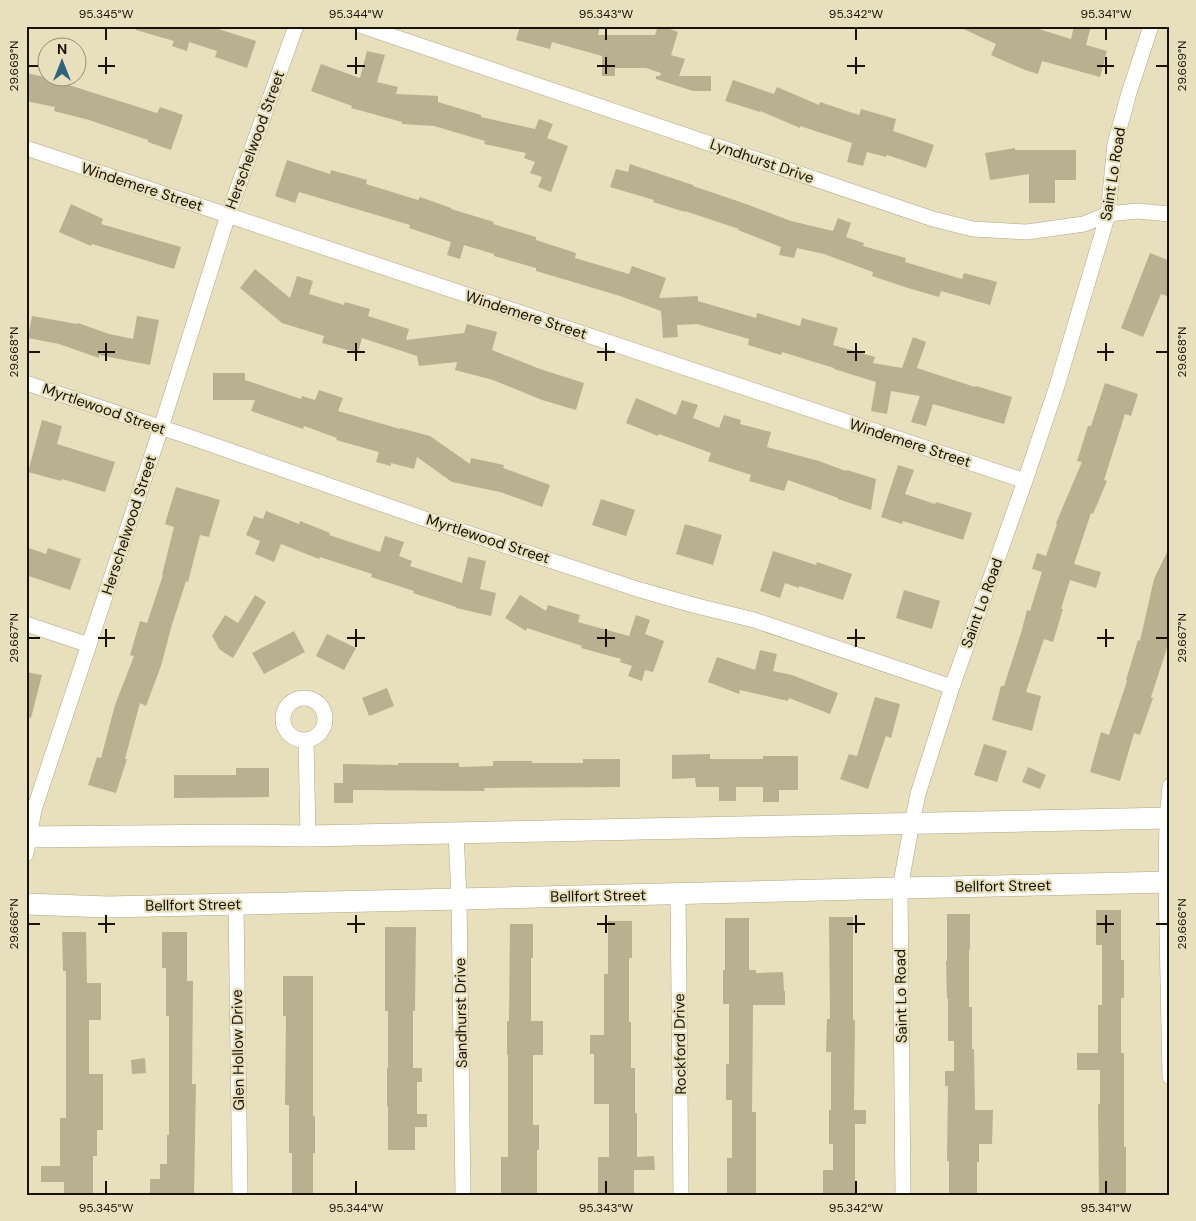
<svg xmlns="http://www.w3.org/2000/svg" width="1196" height="1221" font-family="'DM Sans',sans-serif">
  <style>
    .building { fill: #b9b08f }
    .lines { fill: none; stroke-linecap: round; stroke-linejoin: round }
    .street-casing { stroke: #aea685; stroke-width: 16 }
    .secondary-casing { stroke: #aea685; stroke-width: 22 }
    .street { stroke: #fff; stroke-width: 15 }
    .secondary { stroke: #fff; stroke-width: 21 }
    .ticks { fill: none; stroke: #161206; stroke-width: 2 }
    .labels { text-anchor: middle; dominant-baseline: central; stroke-width: 4.5; stroke-linejoin: round; paint-order: stroke }
    .street-label { font-size: 15px; fill: #161206; stroke: #e8dfbc }
    .neatline { fill: none; stroke: #161206; stroke-width: 2 }
    .ticks-label { font-size: 12px; text-anchor: middle; fill: #161206 }
  </style>
  <rect width="100%" height="100%" fill="#e8dfbc"/>
  <path class="building" d="M136,26h73l47,15 -9,27 -32,-11 2,-6 -28,-9 -2,9 -15,-5 2,-5 -38,-11z
    M520,26h80l-2,9h57l3,-9h4l16,6 -7,23 14,4 -6,17h32v15h-18l-37,-12v-3h4l1,-3 -15,-5h-31v8h-13v-20l-50,-14 -2,7 -34,-9z
    M957,26h72l42,13 3,-13h17l-5,19 21,6 -7,26 -58,-16 -4,13 -13,-4 -34,-15 5,-11z
    M367,51l18,4 -8,27 21,5 -2,7 42,2v6l43,13v2l54,12 4,-10 14,5 -6,14 21,8 -17,46 -13,-5 4,-10 -12,-4 5,-11 -11,-4 2,-5 -42,-9 1,-3 -51,-15 -32,-2v-2l-51,-14 1,-2 -41,-15 10,-27 39,14z
    M26,73l28,6 -1,1 104,33 3,-6 23,8 -12,35 -23,-8v-2l-59,-20 -35,-9 1,-4 -29,-6z
    M733,80l41,14 3,-7 42,18 1,-3 39,13 2,-6 35,10 -3,12 41,14 -8,23 -39,-13 -1,2 -19,-5 -4,14 -16,-4 5,-19 -52,-17v2l-40,-17v1l-35,-11z
    M1015,148v2h61v30h-21v23h-26v-29l-39,6 -5,-27z
    M287,160l43,14 1,-4 36,10 -1,4 52,16 2,-3 31,11v1l43,13 -1,2 43,13v3l40,13 -1,5 54,16 3,-8 34,12 -7,20 39,-2v5l58,17 1,-5 43,13 2,-8 36,10 -5,17 42,12 -2,6 29,5 11,-31 13,5 -9,26 58,19 1,-1 36,11 -8,27 -71,-20 -7,22 -15,-4 9,-26 -29,-5 -4,23 -16,-3 5,-29 -42,-13v-1l-52,-16 -1,3 -33,-10 1,-6 -52,-15 -20,1 1,12 -15,1 -2,-27 -41,-15 -84,-25v-3l-42,-12v-2l-30,-9 -4,14 -13,-4 4,-13 -42,-14 1,-3 -111,-33 -4,11 -20,-7z
    M630,164l63,21v1l53,18 45,17 42,10 5,-13 13,5 -5,14 18,6 -1,3 43,12 -1,4 57,17 2,-6 33,9 -7,23 -49,-14 -2,6 -31,-9 -36,-12 1,-4 -49,-18 -27,-6 -3,10 -15,-3 2,-8 -43,-17 1,-1 -54,-18v1l-32,-10 1,-2 -44,-13 6,-18 12,3z
    M71,204l32,15 -2,5 80,23 -7,22 -82,-25 -1,2 -32,-14z
    M1150,253l20,8v36l-9,-3 -18,43 -22,-9z
    M255,269l35,29 7,-22 16,5 -4,13 35,11 1,-3 25,7 -2,7 41,13 -3,11 58,-7 3,-9 30,8 -5,18 48,19 44,14 -8,27 -34,-10 -49,-20 -38,-10 2,-8 -38,4 -2,-10 -55,-18 -4,15 -36,-10 2,-7 -42,-13 -42,-35z
    M32,316l45,8 1,-1 31,11 24,5 4,-23 22,4 -9,45 -51,-10v3l-40,-14 -31,-6z
    M213,373h32v7l56,19 1,-3 13,4 4,-10 24,8 -5,13 62,18v-1l30,8 40,28 1,-6 33,7 -1,3 47,17 -8,22 -42,-15 -48,-10 -35,-25 -3,12 -23,-6v3l-15,-4 3,-10 -43,-12 1,-2 -33,-12 -1,3 -52,-18 4,-11h-42z
    M1105,383l33,11 -7,22 -6,-2 -21,66 3,1 -14,33 -2,-1 -17,51 27,8 -5,16 -26,-8 -9,29h2l-10,33 -9,-3 -18,53 15,4 -9,35 -40,-11 9,-34h3l17,-53 6,-23 3,1 12,-39 -10,-3 5,-16 9,3 11,-32 -1,-1 26,-61 -5,-1 11,-35h3z
    M636,398l40,17 6,-15 16,5 -5,13 26,10 5,-13 17,5 -1,4 31,8 -4,15 48,13h1l30,11 1,-1 29,9 -5,31 -33,-11v-1l-50,-18 -4,11 -35,-10 2,-6 -43,-14 3,-8 -52,-19 -1,2 -32,-13z
    M42,420l20,6 -5,18 58,18 -10,30 -43,-13 -1,2 -33,-9z
    M898,465l16,5 -9,24 30,10 1,-2 36,11 -9,27 -60,-19 -1,3 -21,-7z
    M176,487l44,13 -11,37 -9,-2 -12,47 -2,-1 -15,47 -10,38 -15,40 -6,-3 -15,56h2l-11,34 -28,-8 9,-28 4,1 14,-53 19,-49 -4,-1 10,-34 7,2 16,-48h-1l12,-48 -9,-3z
    M601,499l34,11 -9,26 -34,-11z
    M266,511l33,13 1,-3 30,12 -1,2 51,17 5,-16 19,6 -5,14 13,5 -2,5 52,17 6,-26 18,4 -6,28 16,4 -5,23 -35,-8v-1l-43,-14 1,-2 -43,-14 1,-3 -52,-17 -1,2 -38,-15 -7,18 -19,-8 5,-13 -14,-6 8,-19 9,3z
    M685,524l37,11 -9,30 -37,-11z
    M1170,546v86l-4,19 -15,46 2,1 -13,37 -6,-2 -14,48 -30,-9 11,-40 8,3 18,-54 -1,-1 12,-40 2,1 14,-62z
    M26,547l20,7 2,-6 33,11 -11,31 -44,-15z
    M773,551l43,14 1,-3 35,12 -9,26 -44,-14v2l-14,-5 -5,15 -20,-7z
    M904,590l36,11 -8,28 -36,-11z
    M255,595l11,7 -33,56 -13,-8 -8,-14 13,-21 13,8z
    M520,595l26,16 2,-6 32,10 -2,7 51,14 7,-21 14,5 -5,14 19,7 -11,31 -8,-2 -3,11 -14,-5 4,-10 -12,-4 1,-3 -40,-11 1,-2 -55,-18 -1,3 -21,-13z
    M294,631l11,21 -41,22 -12,-21z
    M327,634l29,14 -12,22 -28,-14z
    M760,650l17,4 -4,17 19,4 46,18 -8,21 -41,-16 -1,3 -48,-11 -1,4 -31,-12 9,-25 38,13z
    M26,672l16,3 -11,43 -5,-1z
    M387,688l7,18 -25,10 -7,-18z
    M875,697l25,7 -9,34 -5,-2 -18,53 -28,-10 9,-25 8,2z
    M984,744l23,7 -10,31 -23,-7z
    M710,754v5h53v-3h35v34h-19v12h-16v-15h-27v14h-17v-14h-23l-1,-9 -23,1v-24z
    M583,759h37v28l-136,1 1,3 -132,-1v13h-19v-20h9v-19l55,1v-2h61v4l34,-1v-5h39v2h51z
    M1028,767l18,8 -6,14 -18,-7z
    M236,768h33v29l-95,1v-23h62z
    M1096,910h25v50h3v38h-3v55h3v94h2v48h-27l-1,-91h2v-34h-23v-17h21v-48h4v-60h-6z
    M947,914h23v36h-1v57h3v42h2l1,61h18l-1,34h-13v18h-2v33h-28v-34h-2l1,-75h-3v-15h9v-30h-6v-43l-1,1 -1,-38h1z
    M829,917h24v103h2l-1,90h12v14h-11v69h-32v-23h10v-26h-4v-34h2v-58h-5l1,-33h3z
    M725,918h24v52h7v3l27,-1 1,19h1v14h-32l-1,107h4v82h-29v-36h5v-58h-6v-36h3v-60h-6v-34h2z
    M608,921h24v37h-3v64h2v46h4v45h2v44l17,-1 1,14h-21v25h-36v-38h11v-53h-15v-50h-4v-19h14v-61h4z
    M510,924h23v34h-2v63h12v34h-10v70h6v25h-2v45h-36v-38h7v-102h-1v-34h2z
    M385,927h31l-1,84h-2v57h9v14h-5v32h10v13h-12v23h-27v-44h-1v-38h1v-57h-3z
    M62,932h24l1,51h14v37h-12v54h14v56h-6v26h-4v39h-29v-13h-23v-16h19v-48h6v-147h-3z
    M162,932h25v49h6l-1,103h4l-2,111h-44v-16h10v-15h7v-29h2v-119h-3v-48h-4z
    M283,976h30v140h2v37h-2v42h-21v-42h-3v-48h-4l1,-89h-3z
    M145,1058l1,15 -14,1 -1,-14z"/>
  <g class="lines">
    <defs>
      <path id="street" d="M362,26l571,193 40,10 54,3 57,-8 24,-10 29,-3 33,3
        M26,148l999,333
        M26,383l161,53 238,83 212,70 56,16 61,15 198,67
        M26,624l63,21
        M283 719a21 21 0 1 1 42 0a21 21 0 1 1-42 0Z
        M306,740l2,96
        M1170,786l-3,32 -1,64 4,195
        M456,832l3,67 4,296
        M26,854l8,-44 127,-382 67,-213 68,-189
        M678,894l3,301
        M236,904l4,291
        M903,1195l-3,-307 12,-65 6,-29 34,-107 73,-206 32,-95 51,-172 7,-70 14,-51 22,-67"/>
      <path id="secondary" d="M26,837l214,-2 68,1 862,-18
        M26,904l82,3 351,-8 441,-11 270,-6"/>
    </defs>
    <use href="#street" class="street-casing"/>
    <use href="#secondary" class="secondary-casing"/>
    <use href="#street" class="street"/>
    <use href="#secondary" class="secondary"/>
  </g>
  <path class="ticks" d="M106,28v12M356,28v12M606,28v12M856,28v12M1106,28v12M106,57v17M356,57v17M606,57v17M856,57v17M1106,57v17M28,66h12M98,66h17M347,66h18M597,66h18M847,66h18M1097,66h17M1156,66h12M106,343v18M356,343v18M606,343v18M856,343v18M1106,343v18M28,352h12M98,352h17M347,352h18M597,352h18M847,352h18M1097,352h17M1156,352h12M106,629v18M356,629v18M606,629v18M856,629v18M1106,629v18M28,638h12M98,638h17M347,638h18M597,638h18M847,638h18M1097,638h17M1156,638h12M106,915v18M356,915v18M606,915v18M856,915v18M1106,915v18M28,924h12M98,924h17M347,924h18M597,924h18M847,924h18M1097,924h17M1156,924h12M106,1181v13M356,1181v13M606,1181v13M856,1181v13M1106,1181v13"/>
  <g class="labels">
    <g class="street-label">
      <text transform="translate(255 140) rotate(-70)">Herschelwood Street</text>
      <text transform="translate(762 161) rotate(19)">Lyndhurst Drive</text>
      <text transform="translate(1113 174) rotate(-81)">Saint Lo Road</text>
      <text transform="translate(142 187) rotate(18)">Windemere Street</text>
      <text transform="translate(526 315) rotate(18)">Windemere Street</text>
      <text transform="translate(104 409) rotate(19)">Myrtlewood Street</text>
      <text transform="translate(910 443) rotate(18)">Windemere Street</text>
      <text transform="translate(129 525) rotate(-72)">Herschelwood Street</text>
      <text transform="translate(488 539) rotate(18)">Myrtlewood Street</text>
      <text transform="translate(982 603) rotate(-70)">Saint Lo Road</text>
      <text transform="translate(1003 886) rotate(-1)">Bellfort Street</text>
      <text transform="translate(598 896) rotate(-1)">Bellfort Street</text>
      <text transform="translate(193 905) rotate(-1)">Bellfort Street</text>
      <text transform="translate(901 996) rotate(-91)">Saint Lo Road</text>
      <text transform="translate(461 1013) rotate(-91)">Sandhurst Drive</text>
      <text transform="translate(680 1044) rotate(-91)">Rockford Drive</text>
      <text transform="translate(238 1050) rotate(-91)">Glen Hollow Drive</text>
    </g>
  </g>
  <rect width="1196" height="1221" fill="none" stroke="#e8dfbc" stroke-width="55"/>
  <g transform="translate(62 62)"><circle r="24" fill="#e8dfbc" stroke="#948d73"/>
  <path d="M0-4L9 19L0 12L-9 19Z" fill="#30617f"/>
  <text y="-8" font-size="14" font-weight="bold" text-anchor="middle" fill="#161206">N</text>
  </g>
  <rect x="28" y="28" width="1140" height="1166" class="neatline"/>
  <g class="ticks-label">
    <text x="106" y="18">95.345°W</text>
    <text x="356" y="18">95.344°W</text>
    <text x="606" y="18">95.343°W</text>
    <text x="856" y="18">95.342°W</text>
    <text x="1106" y="18">95.341°W</text>
    <text transform="translate(14 66) rotate(-90)" y="4">29.669°N</text>
    <text transform="translate(1182 66) rotate(-90)" y="4">29.669°N</text>
    <text transform="translate(14 352) rotate(-90)" y="4">29.668°N</text>
    <text transform="translate(1182 352) rotate(-90)" y="4">29.668°N</text>
    <text transform="translate(14 638) rotate(-90)" y="4">29.667°N</text>
    <text transform="translate(1182 638) rotate(-90)" y="4">29.667°N</text>
    <text transform="translate(14 924) rotate(-90)" y="4">29.666°N</text>
    <text transform="translate(1182 924) rotate(-90)" y="4">29.666°N</text>
    <text x="106" y="1212">95.345°W</text>
    <text x="356" y="1212">95.344°W</text>
    <text x="606" y="1212">95.343°W</text>
    <text x="856" y="1212">95.342°W</text>
    <text x="1106" y="1212">95.341°W</text>
  </g>
</svg>
